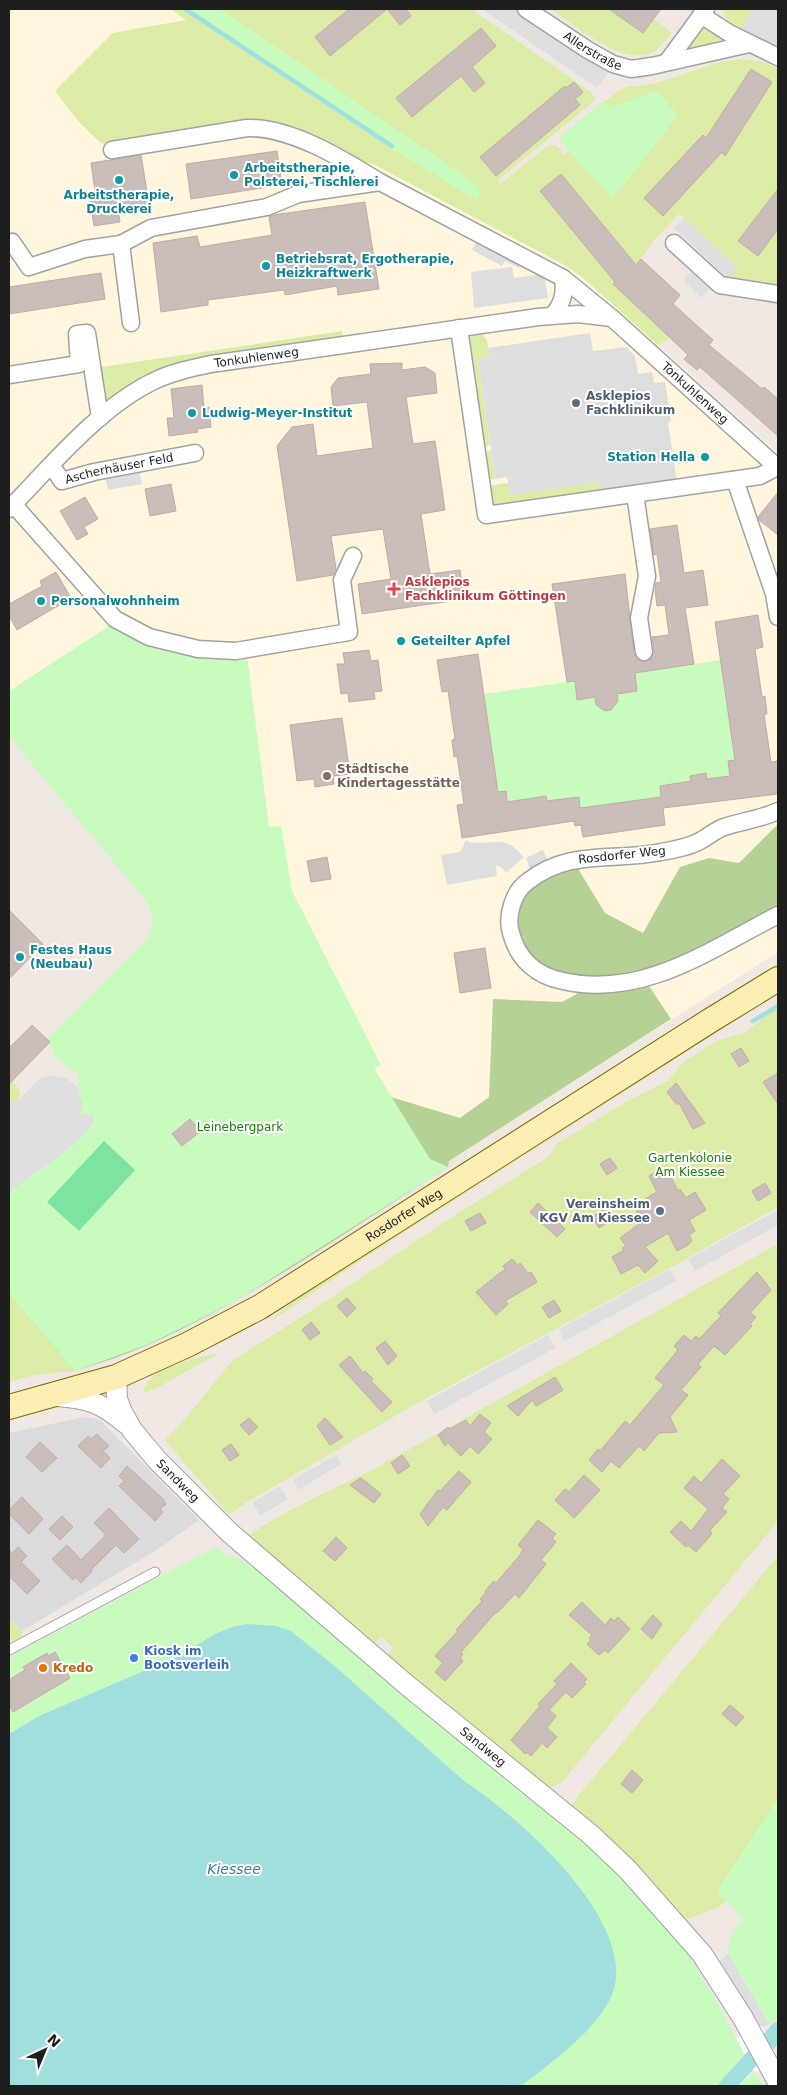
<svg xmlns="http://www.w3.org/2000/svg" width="787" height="2095" font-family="'DejaVu Sans',sans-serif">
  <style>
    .residential { fill: #dcdbdb }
    .education { fill: #fff6dd }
    .grass { fill: #daeca6 }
    .forest { fill: #b6d196 }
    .park { fill: #c8fcbe }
    .pitch { fill: #7de3a2 }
    .parking { fill: #dedede }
    .water { fill: #a1dfde }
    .pier { fill: #fff }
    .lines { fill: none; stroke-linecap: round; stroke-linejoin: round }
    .stream { stroke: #a1dfde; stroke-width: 4.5 }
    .canal { stroke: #a1dfde; stroke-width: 16 }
    .building { fill: #cbbdb9; stroke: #c2aaa5 }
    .service-casing { stroke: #a2a2a2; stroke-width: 11 }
    .minor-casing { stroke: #a2a2a2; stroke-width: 19 }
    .tertiary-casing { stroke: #a2a2a2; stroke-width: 22 }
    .secondary-casing { stroke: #7a6900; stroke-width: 26 }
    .service { stroke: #fff; stroke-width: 9 }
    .minor { stroke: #fff; stroke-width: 16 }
    .tertiary { stroke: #fff; stroke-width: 20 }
    .secondary { stroke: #fdeeb4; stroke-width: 24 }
    .culture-dot { fill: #0f9aa8; stroke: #fff; stroke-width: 2 }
    .service-dot { fill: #5c6f8a; stroke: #fff; stroke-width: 2 }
    .health-dot { fill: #e0444e; stroke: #fff; stroke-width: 2 }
    .education-dot { fill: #8d6e63; stroke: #fff; stroke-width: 2 }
    .shop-dot { fill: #3f7fe0; stroke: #fff; stroke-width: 2 }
    .food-dot { fill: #e8710a; stroke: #fff; stroke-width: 2 }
    .labels { text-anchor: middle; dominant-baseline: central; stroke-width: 4; stroke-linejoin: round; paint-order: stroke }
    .street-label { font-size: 12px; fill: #1e1e1e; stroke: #fff }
    .culture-label { font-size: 12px; font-weight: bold; fill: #0d838f; stroke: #fff; text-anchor: start }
    .service-label { font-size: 12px; font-weight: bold; fill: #4e5e75; stroke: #fff; text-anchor: start }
    .health-label { font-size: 12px; font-weight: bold; fill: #be3a42; stroke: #fff; text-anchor: start }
    .education-label { font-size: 12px; font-weight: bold; fill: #785e54; stroke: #fff; text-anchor: start }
    .park-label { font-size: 12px; fill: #1a8206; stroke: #fff }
    .shop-label { font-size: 12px; font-weight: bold; fill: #366cbe; stroke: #fff; text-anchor: start }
    .food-label { font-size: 12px; font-weight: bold; fill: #c56008; stroke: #fff; text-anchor: start }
    .water-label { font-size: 14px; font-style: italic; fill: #3b7c92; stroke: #fff }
  </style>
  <rect width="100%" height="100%" fill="#efe8e3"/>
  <path class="residential" d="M84,1417l9,1 9,4 97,98 -41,29 -136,82 -13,-13v-185z"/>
  <path class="education" d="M9,9h172l400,267 197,177v499l-329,209 -1,6 -202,-162 -237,-280z"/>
  <path class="grass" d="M171,9h10l210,139 90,40 -261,-179h251l120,83 4,6 -1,3 -97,80 3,3 49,-39h7l9,10 4,-5 -9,-9 2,-6 59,-46c11,-4 22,-3 34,-6 44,-10 78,-37 123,-15v219l-45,-6 -5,-3 9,-10 -58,-54 -25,26 -18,25 -23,19 58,54 -13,7 -77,-69 -22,-14 -186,-98 -16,-2 -118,-38 -137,20 -23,-22 -24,-31 58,-58 73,-13z
    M551,9h58l34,24 10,-14 19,14c-6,7 -11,14 -19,19 -30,16 -78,-27 -102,-43z
    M722,9h53l-28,10 -5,11 -14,-9z
    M702,25l20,15 -36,10v-2z
    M342,331l1,6 -165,25 -25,12 -44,29h-5l-9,-35z
    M474,333h7l6,7 2,17 -11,2 12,86 -8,1 -14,-107z
    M491,451l4,28 -8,1 -4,-28z
    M599,482l2,10 -105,14 -6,-6 -2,-14 20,-3 2,11z
    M778,963v4l-40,23 -263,170 -8,1z
    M778,990v3l-411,263 -94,64 -1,-2 42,-32z
    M778,1005v202l-103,58 -261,140 -167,97 -18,13 -64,-75 16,-16 51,-63 85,-54 126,-84 107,-67 6,-12 70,-42 40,-20 18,-20 32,-21 29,-8z
    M11,1081c7,5 13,13 6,21l-8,-2v-16z
    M778,1244v277l-216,261 -15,7 -161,-132 8,-9 -13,-11 -9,10 -127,-109c38,-27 84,-47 127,-68z
    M9,1294l66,77 -42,4 -24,7z
    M219,1353l-62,35 -14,5c4,-27 54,-34 76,-40z
    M778,1556v242l-61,94 9,9 -9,7 -32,12 -115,-112 9,-13z
    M9,1618l13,13v5l-9,6 -4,-8z"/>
  <path class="forest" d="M778,824v83l-113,57 -65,14 -42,-4 -27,-16 -14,-26 1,-17 3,-13 7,-12 14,-11 35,-12 28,46 38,20 37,-66 29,-9 30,5z
    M649,986l22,33 -222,142 -1,6c-97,62 -193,130 -298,177 -24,11 -50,19 -75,27l-66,-77 365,-225 17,28 69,21 29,-21 4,-98 69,3 18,-10 36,-1z"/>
  <path class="park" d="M181,9h39l261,179 -3,13 -87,-53z
    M657,91l21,24 -65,84 -53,-58 2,-6 40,-33 14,4z
    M109,626l45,20 93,10 22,171 12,-1 11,65 89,174 -7,4 56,90 18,8 -214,135 -85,42 -74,27 -66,-77v-102l51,-36 27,-24 4,-5 3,-12 -12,-1 -4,-25 1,-14 -24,-18 -5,-14 -3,-4 98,-97c10,-13 10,-25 2,-40l-138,-165v-46z
    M720,660l15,100 -7,1 2,15 -23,3 -1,-6 -16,3 1,5 -31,5 1,11 -81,11 -2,-11 -31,4 -1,-5 -16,2 1,6 -23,3 -2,-16 -8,1 -14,-98 91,-13 3,18 17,-2 1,8 5,-1v4l4,3 6,-1 3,-3 -1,-5 5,-1 -1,-7 18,-21z
    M216,1547l10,9 24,5 353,295 88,96 6,19 14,20 33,63 -12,14 -1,10 4,4 7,1 13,-10 8,13h-754v-429z
    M778,1798v220l-9,6 -41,-70 2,-15 13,-21 -26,-26z"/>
  <path class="pitch" d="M104,1141l31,29 -56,61 -32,-29z"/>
  <path class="parking" d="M482,9h32l45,33 49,31 -11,15z
    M752,9h26v38l-36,-17z
    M684,218l54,50 -10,10 -54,-50z
    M477,240l44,23 -2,5 -14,-7 -3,5 -30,-16z
    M512,267l2,11 30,-4 4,24 -74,10 -3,-36z
    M691,272l18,17 -8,9 -18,-18z
    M590,333l3,18 33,-4 9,9 3,18 14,-2 2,11 11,-1 6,40h-3l9,60 -76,10 -2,-10 -89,13 -3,-18 -12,2 -17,-120 11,-2 -1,-9z
    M140,473l2,11 -34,6 -2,-11z
    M466,840l5,3 33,-1 9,4 11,11 -18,16 -4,-5 -6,-3 1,11 -50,9 -6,-30 19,-3z
    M543,850l5,11 -18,8 -4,-11z
    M52,1076l15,3 7,5 4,5 4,14v11l12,1v5l-7,12 -27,24 -51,36v-92l8,2 20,-21 6,-4z
    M778,1210v15l-83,46 -7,-12z
    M670,1269l6,12 -112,60 -5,-12z
    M548,1335l7,13 -121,66 -7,-13z
    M336,1455l5,9 -43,26 -5,-10z
    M279,1486l9,13 -28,17 -7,-13z
    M728,1954l41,70 -10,5 -41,-67z"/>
  <path class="water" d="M247,1624l29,2 15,5 46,37 127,113c53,34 170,137 150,208 -11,37 -63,74 -93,97h-512v-352l30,-18 142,-61 34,-21 17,-7z
    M778,2023v20l-3,5 -28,27 -9,6 -4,-2c-1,-19 31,-44 44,-56z"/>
  <path class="pier" d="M756,2022l7,6 14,29 -22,16 -18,-34z"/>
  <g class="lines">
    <path class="stream" d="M185,9l207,137
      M753,1021l25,-15"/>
    <path class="canal" d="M727,2086l51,-56"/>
  </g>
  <path class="building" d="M349,9h38l-57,47 -15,-19z
    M387,9h19l5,7 -11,9z
    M609,9h52l-18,24z
    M481,28l15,18 -24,21 13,16 -11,9 -13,-16 -49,41 -16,-19z
    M751,69l21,13 -47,74 -3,-4 -59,64 -19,-18 59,-63 3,3z
    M574,82l9,10 -8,7 5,6 -84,71 -16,-19 85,-71 1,2z
    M277,151l5,34 -91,14 -5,-35z
    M141,155l8,49 -31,5 2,13 -26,4 -4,-27 6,-1 -5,-35z
    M561,174l75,91 5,-6 39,36 -7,9 40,36 -4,5 53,44 2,-2 14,12v37l-78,-69 -3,3 -13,-11 4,-4 -6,-6 -69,-65 2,-2 -75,-91z
    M778,189v40l-20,27 -20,-15z
    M365,202l14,87 -41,6 -1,-9 -52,9 -1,-5 -76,10v5l-47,7 -8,-69 44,-7 3,11 72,-12 -3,-18 4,-2z
    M101,273l4,26 -96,15v-27z
    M402,363v7l23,-3 10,6 2,20 -31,4 7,47 22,-3 10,69 -24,4 9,60 30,-4 5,29 -103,15 -4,-30 33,-5 -8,-50 -52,7 5,33 -3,6 -36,6 -20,-135 15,-19 21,-3 4,32 56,-8 -6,-46 -34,4 -2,-19 7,-9 33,-4 -1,-10z
    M202,385l2,23 5,-1 2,20 -14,2 1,3 -29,4 -2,-18h7l-3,-29z
    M171,484l5,27 -26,5 -5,-27z
    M778,492v43l-19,-15 -1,-3z
    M85,497l13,22 -14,8 4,7 -11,6 -17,-29z
    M677,525l7,48 19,-3 5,35 -23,3 9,56 -59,9 2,18 -20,3 1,7 -7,9 -6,1 -9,-6 -1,-8 -18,3 -2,-19 -8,1 -15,-98 73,-10 9,80 6,7 10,-1 4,-9 -2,-14 17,-2 -4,-30 -8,1 -2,-16 1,-7 5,-1 -4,-28 -3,1 -4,-26z
    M56,572l15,26 -54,32 -8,-14v-12l33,-18 -2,-5z
    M758,615l5,32 -8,2 7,48 3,-1 2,18h-3l7,48 7,-1v33l-115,14 2,17 -82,12 -2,-12 -6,1 -1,-5 -112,17 -5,-33 7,-1 -7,-48 -3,1 -2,-17 3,-1 -7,-48 -6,1 -5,-32 41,-6 20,138 8,-1 1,11 39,-6 1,5 32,-4 1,11 81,-11 -1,-11 31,-5 -1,-5 16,-3 1,6 23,-3 -2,-15 7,-1 -20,-138z
    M369,650l2,11 7,-1 4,31 -8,1 1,7 -26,3 -1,-9 -7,1 -4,-30h8l-2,-11z
    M342,718l8,56 -17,2 1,8 -19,3 -1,-8 -17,2 -7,-56z
    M327,857l4,22 -20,3 -4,-21z
    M9,910l34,34 -34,35z
    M485,948l6,40 -31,5 -6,-40z
    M32,1025l18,17 -41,42v-36z
    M741,1048l8,13 -10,6 -8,-13z
    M778,1073v31l-15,-22z
    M676,1083l29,40 -12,6 -14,-26 -2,2 -10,-13z
    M190,1119l11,12 -19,15 -10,-12z
    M610,1158l7,10 -10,7 -7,-11z
    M666,1167l12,24 2,-2 6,9 9,-6 11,18 -17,10 6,11 -6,4 3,6 -4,4 -11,6 -9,-18 -23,14 13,14 -13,12 -7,-8 -17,9 -9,-17 12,-7 -2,-2 4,-2 -6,-8 23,-17 -10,-15 24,-14 -8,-16z
    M765,1183l6,10 -13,8 -6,-10z
    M538,1203l27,26 -8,8 -27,-25z
    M604,1209l7,11 -12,8 -7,-11z
    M480,1213l6,10 -15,8 -6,-10z
    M512,1259l6,6 2,-2 8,10 3,-1 6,10 -32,19 3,3 -12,11 -20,-23 29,-23 -2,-3z
    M757,1272l14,18 -21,23 6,4 -6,7 2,2 -27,29 -11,-9 -16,18 3,3 -20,23 7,5 -18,22 7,15 -18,1 -15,18 -5,-5 -20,22 -8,-7 -9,11 -13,-12 9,-11 2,2 25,-30 5,4 34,-40 -9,-7 23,-28 -4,-4 10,-11 7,6 5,-5 3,3 22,-23 -3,-3z
    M347,1298l9,10 -9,9 -10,-11z
    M554,1300l7,11 -12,7 -7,-11z
    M311,1322l9,11 -10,7 -8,-10z
    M385,1341l12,15 -9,9 -12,-17z
    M350,1356l13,17 2,-2 8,8 -2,2 21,21 -10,10 -43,-47z
    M555,1377l8,13 -27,16 -4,-6 -14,16 -11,-10z
    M480,1414l11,9 -7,9 8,7 -14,15 -8,-8 -9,10 -13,-13 -3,3 -7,-11 10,-8 2,2 16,-9 4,6z
    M249,1418l9,9 -9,8 -9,-10z
    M325,1418l18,19 -13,8 -13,-19z
    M97,1434l12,12 -6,5 7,7 -9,10 -23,-22 10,-10 3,3z
    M40,1442l17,16 -15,14 -16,-15z
    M231,1444l8,11 -9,6 -8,-11z
    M402,1455l8,11 -12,8 -7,-11z
    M722,1459l18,17 -17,18 6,5 -7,9 5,4 -17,18 2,4 -16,18 -8,-7 -2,2 -16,-15 11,-11 10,10 15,-19 2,-3 -24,-21 10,-12 7,7z
    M127,1466l36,33 3,5 -6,5 3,3 -8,9 -36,-35 5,-5 -5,-5z
    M459,1471l12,11 -24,28 -4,-3 -15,19 -8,-12 18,-24 2,1z
    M584,1475l16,15 -26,28 -19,-18 10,-11 4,3z
    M361,1478l20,16 -7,9 -24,-18z
    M22,1497l21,22 -14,15 -20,-20v-4z
    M109,1508l30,31 -15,14 -8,-8 -25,25 1,1 -11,12 -6,-6 -2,3 -21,-21 15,-14 14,15 25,-25 -12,-12z
    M62,1516l11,11 -13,13 -11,-11z
    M538,1520l18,14 -4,4 4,4 -15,18 5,4 -27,34 -4,-4 -18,19 -1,-1 -35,40 2,2 -3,4 3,3 -18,20 -10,-9 8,-9 -8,-7 23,-25 -2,-1 26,-29 -2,-2 6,-7 -1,-1 9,-10 2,2 24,-28 3,-6 -5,-4z
    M336,1537l11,11 -12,13 -12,-10z
    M18,1547l9,9 -6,6 19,19 -13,13 -18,-18v-26l3,3z
    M582,1602l23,23 6,-7 3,3 4,-4 12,12 -22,24 -3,-3 -6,5 -12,-11 4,-4 -2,-2 3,-3 -23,-20z
    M653,1615l9,9 -10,15 -11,-10z
    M55,1652l15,26 -57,34 -4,-8v-24l16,-10 -2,-3 24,-14 1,3z
    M571,1663l16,16 -3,3 2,2 -14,14 -6,-6 -17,18 7,6 -9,12 10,9 -10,11 -5,-5 -11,13 -5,-4 -1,2 -14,-14 29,-34 -2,-2 19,-20 -3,-3z
    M730,1705l14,12 -8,9 -14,-12z
    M632,1770l11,10 -11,13 -11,-9z"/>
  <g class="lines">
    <defs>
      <path id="service" d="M9,1650l146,-78"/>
      <g id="minor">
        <path id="s1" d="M526,9l62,41 25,14 18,5 21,-3 97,-22"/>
        <path d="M701,15l28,18 49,24"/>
        <path d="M667,62l39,-53"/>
        <path id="s2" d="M112,150l135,-22c44,-1 96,31 133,54l183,96 49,40 166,150"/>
        <path d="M9,243l3,-1 17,25 56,-18 36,-5"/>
        <path d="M674,243l46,42 58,9"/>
        <path d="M553,315c10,-12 12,-22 10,-37"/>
        <path d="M131,323l-10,-79 30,-16 116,-21 31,-13 82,-12"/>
        <path d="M459,328l27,187 274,-39 17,-9"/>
        <path d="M9,375l70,-11 -2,-30 10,-1 13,85"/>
        <path id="s3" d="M51,465l11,16 32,-9 101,-19"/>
        <path d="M735,480l39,114 4,23"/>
        <path d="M635,494l12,82 -8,42 5,34"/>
        <path d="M13,504l102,115 34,18 49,12 38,2 113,-19 -7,-52 11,-24"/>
        <path id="s4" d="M9,509c42,-43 91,-103 147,-129 17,-8 36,-12 55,-16l327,-47 40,-3 34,4"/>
        <path d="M778,811c-17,8 -36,10 -54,16 -9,3 -17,11 -26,15 -10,5 -25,8 -37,10 -48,10 -91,-4 -134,30 -14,10 -21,35 -16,51 7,27 26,43 52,48 80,18 148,-32 215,-66"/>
      </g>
      <g id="tertiary">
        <path id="s5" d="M116,1377l1,22 4,11 11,20 25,30 73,73 178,153 182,148 37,35 75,85 41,64 35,64"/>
        <path d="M57,1396c31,2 45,7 68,27"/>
      </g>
      <g id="secondary">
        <path id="s6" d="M9,1407l107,-30 71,-32 73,-38 451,-287 67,-41"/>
      </g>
    </defs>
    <use href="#service" class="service-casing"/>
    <use href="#minor" class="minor-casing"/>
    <use href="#tertiary" class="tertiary-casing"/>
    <use href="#secondary" class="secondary-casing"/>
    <use href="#service" class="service"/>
    <use href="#minor" class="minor"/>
    <use href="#tertiary" class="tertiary"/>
    <use href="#secondary" class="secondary"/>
  </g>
  <g class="culture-dot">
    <circle cx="234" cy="175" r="5"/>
    <circle cx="119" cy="180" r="5"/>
    <circle cx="266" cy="266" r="5"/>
    <circle cx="192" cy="413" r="5"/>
    <circle cx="705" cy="457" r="5"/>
    <circle cx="41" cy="601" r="5"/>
    <circle cx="401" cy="641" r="5"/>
    <circle cx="20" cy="957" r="5"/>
  </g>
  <g class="service-dot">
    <circle cx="576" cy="403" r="5"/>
    <circle cx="660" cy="1211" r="5"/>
  </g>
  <path class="health-dot" d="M391.5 581.5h5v5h5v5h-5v5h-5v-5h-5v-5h5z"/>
  <circle class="education-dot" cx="327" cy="776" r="5"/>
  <circle class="shop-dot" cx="134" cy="1658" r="5"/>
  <circle class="food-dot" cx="43" cy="1668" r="5"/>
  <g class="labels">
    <g class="street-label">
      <text stroke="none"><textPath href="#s1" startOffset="79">Allerstraße</textPath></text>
      <text stroke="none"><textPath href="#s4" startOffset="300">Tonkuhlenweg</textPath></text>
      <text stroke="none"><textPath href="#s2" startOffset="664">Tonkuhlenweg</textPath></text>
      <text stroke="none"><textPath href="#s3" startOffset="78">Ascherhäuser Feld</textPath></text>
      <text transform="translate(622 855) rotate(-6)">Rosdorfer Weg</text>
      <text stroke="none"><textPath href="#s6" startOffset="442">Rosdorfer Weg</textPath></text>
      <text stroke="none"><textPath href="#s5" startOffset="125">Sandweg</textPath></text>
      <text stroke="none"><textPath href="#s5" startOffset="530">Sandweg</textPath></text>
    </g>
    <g class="culture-label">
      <text x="244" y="168">Arbeitstherapie,<tspan x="244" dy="14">Polsterei, Tischlerei</tspan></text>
      <text x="119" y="195" text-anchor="middle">Arbeitstherapie,<tspan x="119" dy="14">Druckerei</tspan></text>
      <text x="276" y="259">Betriebsrat, Ergotherapie,<tspan x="276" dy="14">Heizkraftwerk</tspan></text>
      <text x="202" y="413">Ludwig-Meyer-Institut</text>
      <text x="695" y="457" text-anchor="end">Station Hella</text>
      <text x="51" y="601">Personalwohnheim</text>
      <text x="411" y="641">Geteilter Apfel</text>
      <text x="30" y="950">Festes Haus<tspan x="30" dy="14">(Neubau)</tspan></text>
    </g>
    <g class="service-label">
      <text x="586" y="396">Asklepios<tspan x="586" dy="14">Fachklinikum</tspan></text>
      <text x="650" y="1204" text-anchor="end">Vereinsheim<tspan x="650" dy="14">KGV Am Kiessee</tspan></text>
    </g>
    <g class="health-label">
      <text x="405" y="582">Asklepios<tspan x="405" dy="14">Fachklinikum Göttingen</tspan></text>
    </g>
    <g class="education-label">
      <text x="337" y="769">Städtische<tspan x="337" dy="14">Kindertagesstätte</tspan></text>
    </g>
    <g class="park-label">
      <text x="240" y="1127">Leinebergpark</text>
      <text x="690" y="1158">Gartenkolonie<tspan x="690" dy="14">Am Kiessee</tspan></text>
    </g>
    <g class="shop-label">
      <text x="144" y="1651">Kiosk im<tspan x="144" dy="14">Bootsverleih</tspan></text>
    </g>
    <g class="food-label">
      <text x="53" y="1668">Kredo</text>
    </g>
    <g class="water-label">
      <text x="234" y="1869">Kiessee</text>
    </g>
  </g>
  <rect width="787" height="2095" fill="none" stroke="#1e1e1e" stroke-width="20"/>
  <g transform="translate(45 2050) rotate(44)" stroke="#ffffff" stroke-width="4" paint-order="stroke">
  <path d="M0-4L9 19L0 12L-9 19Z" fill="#1e1e1e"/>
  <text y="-8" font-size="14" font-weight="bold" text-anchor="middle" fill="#1e1e1e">N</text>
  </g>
</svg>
